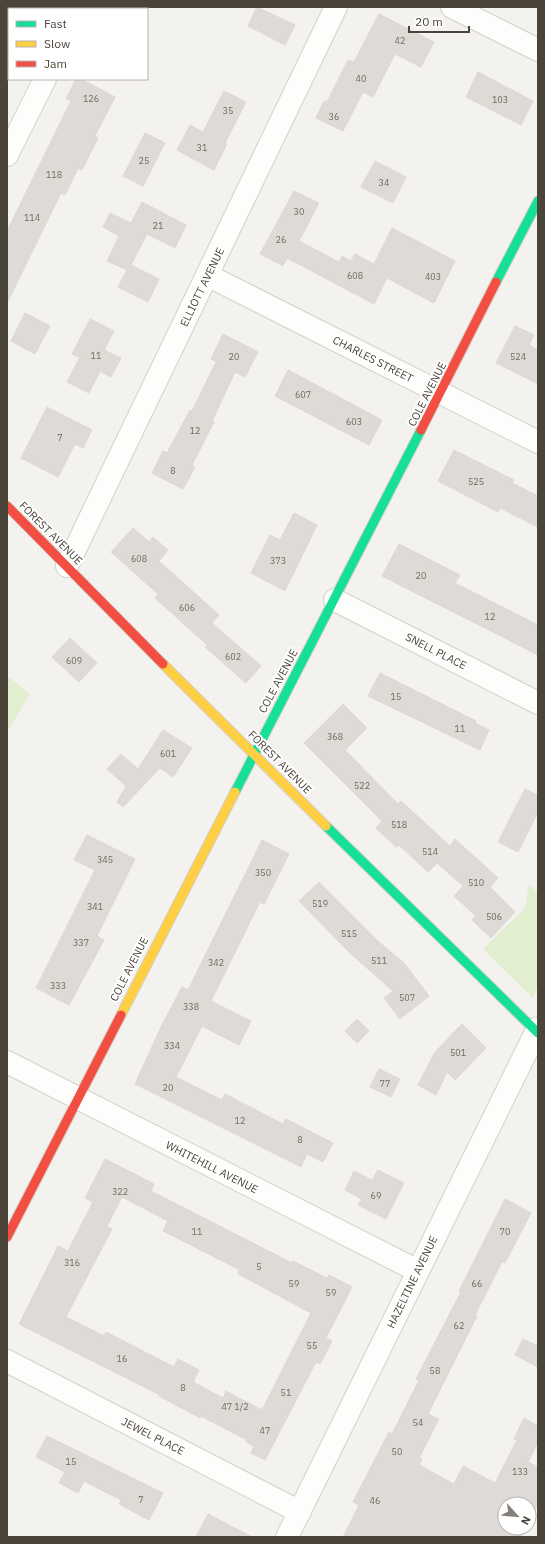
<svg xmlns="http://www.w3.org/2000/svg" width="545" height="1544" font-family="'IBM Plex Sans',sans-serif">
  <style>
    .green { fill: #e1eecf }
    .building { fill: #dedbd6; stroke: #dcd9d4; fill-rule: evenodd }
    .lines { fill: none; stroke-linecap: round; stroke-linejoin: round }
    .street-casing { stroke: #d2d0cb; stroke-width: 24 }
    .fast-casing { stroke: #d3cfc5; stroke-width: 11 }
    .slow-casing { stroke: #d3cfc5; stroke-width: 11 }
    .jam-casing { stroke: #d3cfc5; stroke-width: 11 }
    .street { stroke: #fdfdfc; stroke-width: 22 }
    .fast { stroke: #16e098; stroke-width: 9 }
    .slow { stroke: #ffcf43; stroke-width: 9 }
    .jam { stroke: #f24e42; stroke-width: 9 }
    .labels { text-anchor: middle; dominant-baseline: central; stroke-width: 4; stroke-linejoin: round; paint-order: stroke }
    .number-label { font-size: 9px; fill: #706a61 }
    .street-label { font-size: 11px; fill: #4b4439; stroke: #fff }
  </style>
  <rect width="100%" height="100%" fill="#f4f2ee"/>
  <path class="green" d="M7,676l23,18 -23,38z
    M529,884l9,9v92l-5,13 -50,-49 42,-41z"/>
  <path class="building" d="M257,7l38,18 -10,20 -37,-19z
    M379,14l55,28 -13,25 -26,-13 -22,43 -10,-5 -20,39 -27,-13 8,-17 3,1 21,-42 6,2z
    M478,72l55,29 -12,24 -55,-28z
    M76,79h5l34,18 -20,39 3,2 -16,32 -4,-2 -13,27 -4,-2 -54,110v-72l64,-130 -5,-2z
    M224,91l22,11 -21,41 2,1 -13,26 -37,-20 13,-25 13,7z
    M145,133l20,10 -22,43 -20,-10z
    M375,161l31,16 -13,26 -32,-16z
    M294,191l25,12 -20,38 40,21 3,-6 9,5 4,-7 19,10 18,-36 63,33 -21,42 -47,-25 -13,26 -87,-46 -4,8 -23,-12z
    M142,202l44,23 -11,23 -28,-14 -16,31 28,14 -11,23 -30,-15 9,-17 -20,-9 12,-25 -16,-9 7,-14 21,10z
    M25,313l25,13 -15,28 -24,-13z
    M90,319l24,12 -10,19 17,8 -10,19 -11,-6 -11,22 -22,-11 13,-25 -8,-3z
    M515,326l19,9 -5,10 9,5v34l-42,-21z
    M223,334l35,18 -13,25 -10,-5 -23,49 2,1 -22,43 3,2 -12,22 -31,-16 11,-22 4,2 23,-43 2,1 24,-49 -5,-3z
    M288,370l94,50 -13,25 -94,-49z
    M47,407l45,23 -9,18 -8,-4 -17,33 -37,-19z
    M454,450l60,30 -2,3 26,13v31l-38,-19 -2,4 -60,-31z
    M294,513l23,12 -32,66 -34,-18 19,-38 10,5z
    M133,528l16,14 4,-5 15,13 -9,11 60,54 -7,8 49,43 -15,17 -41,-36 2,-2 -52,-47 3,-4 -47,-42z
    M399,544l61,31 -5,8 83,42v30l-156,-79z
    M70,638l27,25 -18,19 -27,-25z
    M380,673l96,48 -1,2 14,7 -9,20 -112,-54z
    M343,704l24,24 -22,22 53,54 3,-3 49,45 5,-7 43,39 -8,9 25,25 -24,26 -19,-18 4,-4 -22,-20 9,-10 -26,-23 -9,9 -29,-27 -3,2 -20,-19 6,-7 -78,-78z
    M163,730l29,18 -19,29 -13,-9 -37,39 -6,-5 9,-16 -19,-17 14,-15 17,15z
    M525,789l13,6v17l-20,40 -20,-10z
    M87,835l48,24 -38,77 7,4 -35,65 -33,-17 59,-118 -21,-10z
    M262,840l27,14 -25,50 -4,-2 -49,99 40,20 -12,24 -37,-19 -26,51 46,23 3,-6 58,30 3,-5 47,24 -10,19 -16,-8 -6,13 -166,-83 26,-57 21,-40 6,3z
    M319,882l60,60 25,21 25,33 -29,23 -16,-21 9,-7 -42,-37 -52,-53z
    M357,1019l12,12 -12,12 -12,-12z
    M462,1024l24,24 -31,32 -8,-8 -11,23 -18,-10 17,-33z
    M379,1069l21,10 -9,18 -21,-10z
    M105,1159l49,25 -3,7 141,72 1,-2 34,17 2,-3 23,12 -26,51 6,3 -12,23 -4,-2 -51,98 -14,-7 3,-7 -8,-4 1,-2 -46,-24 -1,2 -41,-22 1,-1 -141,-71 39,-78 10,5 25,-49 -8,-4zM122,1197l46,24 -5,10 77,39 -2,4 73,39 -49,97 -36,-19 -3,7 -30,-16 6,-12 -21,-11 -4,8 -68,-35 -2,4 -38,-19 46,-88 -5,-3z
    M378,1170l26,13 -18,36 -28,-14 4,-6 -17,-9 9,-19 18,9z
    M505,1199l26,14 -26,50 -3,-1 -27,53 2,1 -49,98 11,5 -20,39 3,1 -3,6 35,19 9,-18 32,17 22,-43 -3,-1 10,-21 14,8v16l-10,20 10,5v36l-9,18v-17h-24v24h20l-4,9h-178l16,-32 -6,-3 36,-70 3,2 27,-54 -3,-1 45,-87 -2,-1z
    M523,1339l15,7v21l-23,-12z
    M47,1436l116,57 -14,27 -30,-16 2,-4 -37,-19 -6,12 -19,-10 6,-11 -29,-15z
    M208,1514l44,23h-56z"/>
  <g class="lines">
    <defs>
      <path id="street" d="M452,7l86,43
        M80,9l1,-2
        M7,155l38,-76
        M207,275l331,167
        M67,566l269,-559
        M335,600l203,103
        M7,1062l411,209
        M7,1361l293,151
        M287,1537l251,-509"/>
      <path id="fast" d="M496,282l42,-81
        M235,792l186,-362
        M326,826l212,207"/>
      <path id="slow" d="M163,664l163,162
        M121,1015l114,-223"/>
      <path id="jam" d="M421,430l75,-148
        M7,506l156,158
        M7,1237l114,-222"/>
    </defs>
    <use href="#street" class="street-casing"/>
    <use href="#fast" class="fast-casing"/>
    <use href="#slow" class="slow-casing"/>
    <use href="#jam" class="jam-casing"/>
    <use href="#street" class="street"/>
    <use href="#fast" class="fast"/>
    <use href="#slow" class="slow"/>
    <use href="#jam" class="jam"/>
  </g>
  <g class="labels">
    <g class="number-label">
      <text x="400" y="40">42</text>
      <text x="361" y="78">40</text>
      <text x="91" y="98">126</text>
      <text x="500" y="99">103</text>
      <text x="228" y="110">35</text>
      <text x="334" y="116">36</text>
      <text x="202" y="147">31</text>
      <text x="144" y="160">25</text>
      <text x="54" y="174">118</text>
      <text x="384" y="182">34</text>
      <text x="299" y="211">30</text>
      <text x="32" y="217">114</text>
      <text x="158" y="225">21</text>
      <text x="281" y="239">26</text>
      <text x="355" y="275">608</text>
      <text x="433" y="276">403</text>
      <text x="96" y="355">11</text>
      <text x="234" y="356">20</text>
      <text x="518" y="356">524</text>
      <text x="303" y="394">607</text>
      <text x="354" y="421">603</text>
      <text x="195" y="430">12</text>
      <text x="60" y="437">7</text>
      <text x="173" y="470">8</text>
      <text x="476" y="481">525</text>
      <text x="139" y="558">608</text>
      <text x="278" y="560">373</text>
      <text x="421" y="575">20</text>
      <text x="187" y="607">606</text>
      <text x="490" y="616">12</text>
      <text x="233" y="656">602</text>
      <text x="74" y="660">609</text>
      <text x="396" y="696">15</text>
      <text x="460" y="728">11</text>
      <text x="335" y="736">368</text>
      <text x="168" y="753">601</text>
      <text x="362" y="785">522</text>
      <text x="399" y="824">518</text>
      <text x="430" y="851">514</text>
      <text x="105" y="859">345</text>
      <text x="263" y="872">350</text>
      <text x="476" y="882">510</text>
      <text x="320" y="903">519</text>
      <text x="95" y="906">341</text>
      <text x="494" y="916">506</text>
      <text x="349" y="933">515</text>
      <text x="81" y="942">337</text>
      <text x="379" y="960">511</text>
      <text x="216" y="962">342</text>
      <text x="58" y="985">333</text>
      <text x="407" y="997">507</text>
      <text x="191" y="1006">338</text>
      <text x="172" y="1045">334</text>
      <text x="458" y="1052">501</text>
      <text x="385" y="1083">77</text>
      <text x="168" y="1087">20</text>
      <text x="240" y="1120">12</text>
      <text x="300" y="1139">8</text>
      <text x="120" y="1191">322</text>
      <text x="376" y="1195">69</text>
      <text x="197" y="1231">11</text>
      <text x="505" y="1231">70</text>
      <text x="72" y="1262">316</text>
      <text x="259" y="1266">5</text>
      <text x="294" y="1283">59</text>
      <text x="477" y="1283">66</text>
      <text x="331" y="1292">59</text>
      <text x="459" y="1325">62</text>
      <text x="312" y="1345">55</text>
      <text x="122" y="1358">16</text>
      <text x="435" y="1370">58</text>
      <text x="183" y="1387">8</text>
      <text x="286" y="1392">51</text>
      <text x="235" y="1406">47 1/2</text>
      <text x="418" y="1422">54</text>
      <text x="265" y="1430">47</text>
      <text x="397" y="1451">50</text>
      <text x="71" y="1461">15</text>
      <text x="520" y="1471">133</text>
      <text x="141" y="1499">7</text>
      <text x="375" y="1500">46</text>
    </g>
    <g class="street-label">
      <text transform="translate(202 287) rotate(-64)">ELLIOTT AVENUE</text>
      <text transform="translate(373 359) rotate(27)">CHARLES STREET</text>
      <text transform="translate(427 394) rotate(-63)">COLE AVENUE</text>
      <text transform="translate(51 533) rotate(45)">FOREST AVENUE</text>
      <text transform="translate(436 651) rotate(27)">SNELL PLACE</text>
      <text transform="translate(278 681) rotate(-62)">COLE AVENUE</text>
      <text transform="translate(280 762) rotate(45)">FOREST AVENUE</text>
      <text transform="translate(129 969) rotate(-63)">COLE AVENUE</text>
      <text transform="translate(212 1167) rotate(27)">WHITEHILL AVENUE</text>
      <text transform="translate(412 1282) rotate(-64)">HAZELTINE AVENUE</text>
      <text transform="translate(153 1436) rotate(27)">JEWEL PLACE</text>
    </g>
  </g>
  <rect width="545" height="1544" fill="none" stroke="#4b4439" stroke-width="16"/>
  <rect x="8" y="8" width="140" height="72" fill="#ffffff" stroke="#b7b4b0"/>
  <rect x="16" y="21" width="20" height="6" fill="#16e098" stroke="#b7b4b0"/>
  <text x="44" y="28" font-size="12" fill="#4b4439">Fast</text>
  <rect x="16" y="41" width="20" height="6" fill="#ffcf43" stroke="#b7b4b0"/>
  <text x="44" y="48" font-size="12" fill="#4b4439">Slow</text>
  <rect x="16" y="61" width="20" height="6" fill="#f24e42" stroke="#b7b4b0"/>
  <text x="44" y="68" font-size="12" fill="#4b4439">Jam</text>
  <g transform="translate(517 1516) rotate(117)"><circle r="19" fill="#ffffff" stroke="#b7b4b0"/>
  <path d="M0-3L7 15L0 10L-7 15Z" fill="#868178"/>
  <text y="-6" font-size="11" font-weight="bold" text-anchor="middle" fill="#4b4439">N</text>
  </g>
  <path d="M409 26v6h60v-6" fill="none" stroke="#4b4439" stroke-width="2"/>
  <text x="415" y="26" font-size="12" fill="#4b4439" stroke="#ffffff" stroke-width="3" paint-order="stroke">20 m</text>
</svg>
